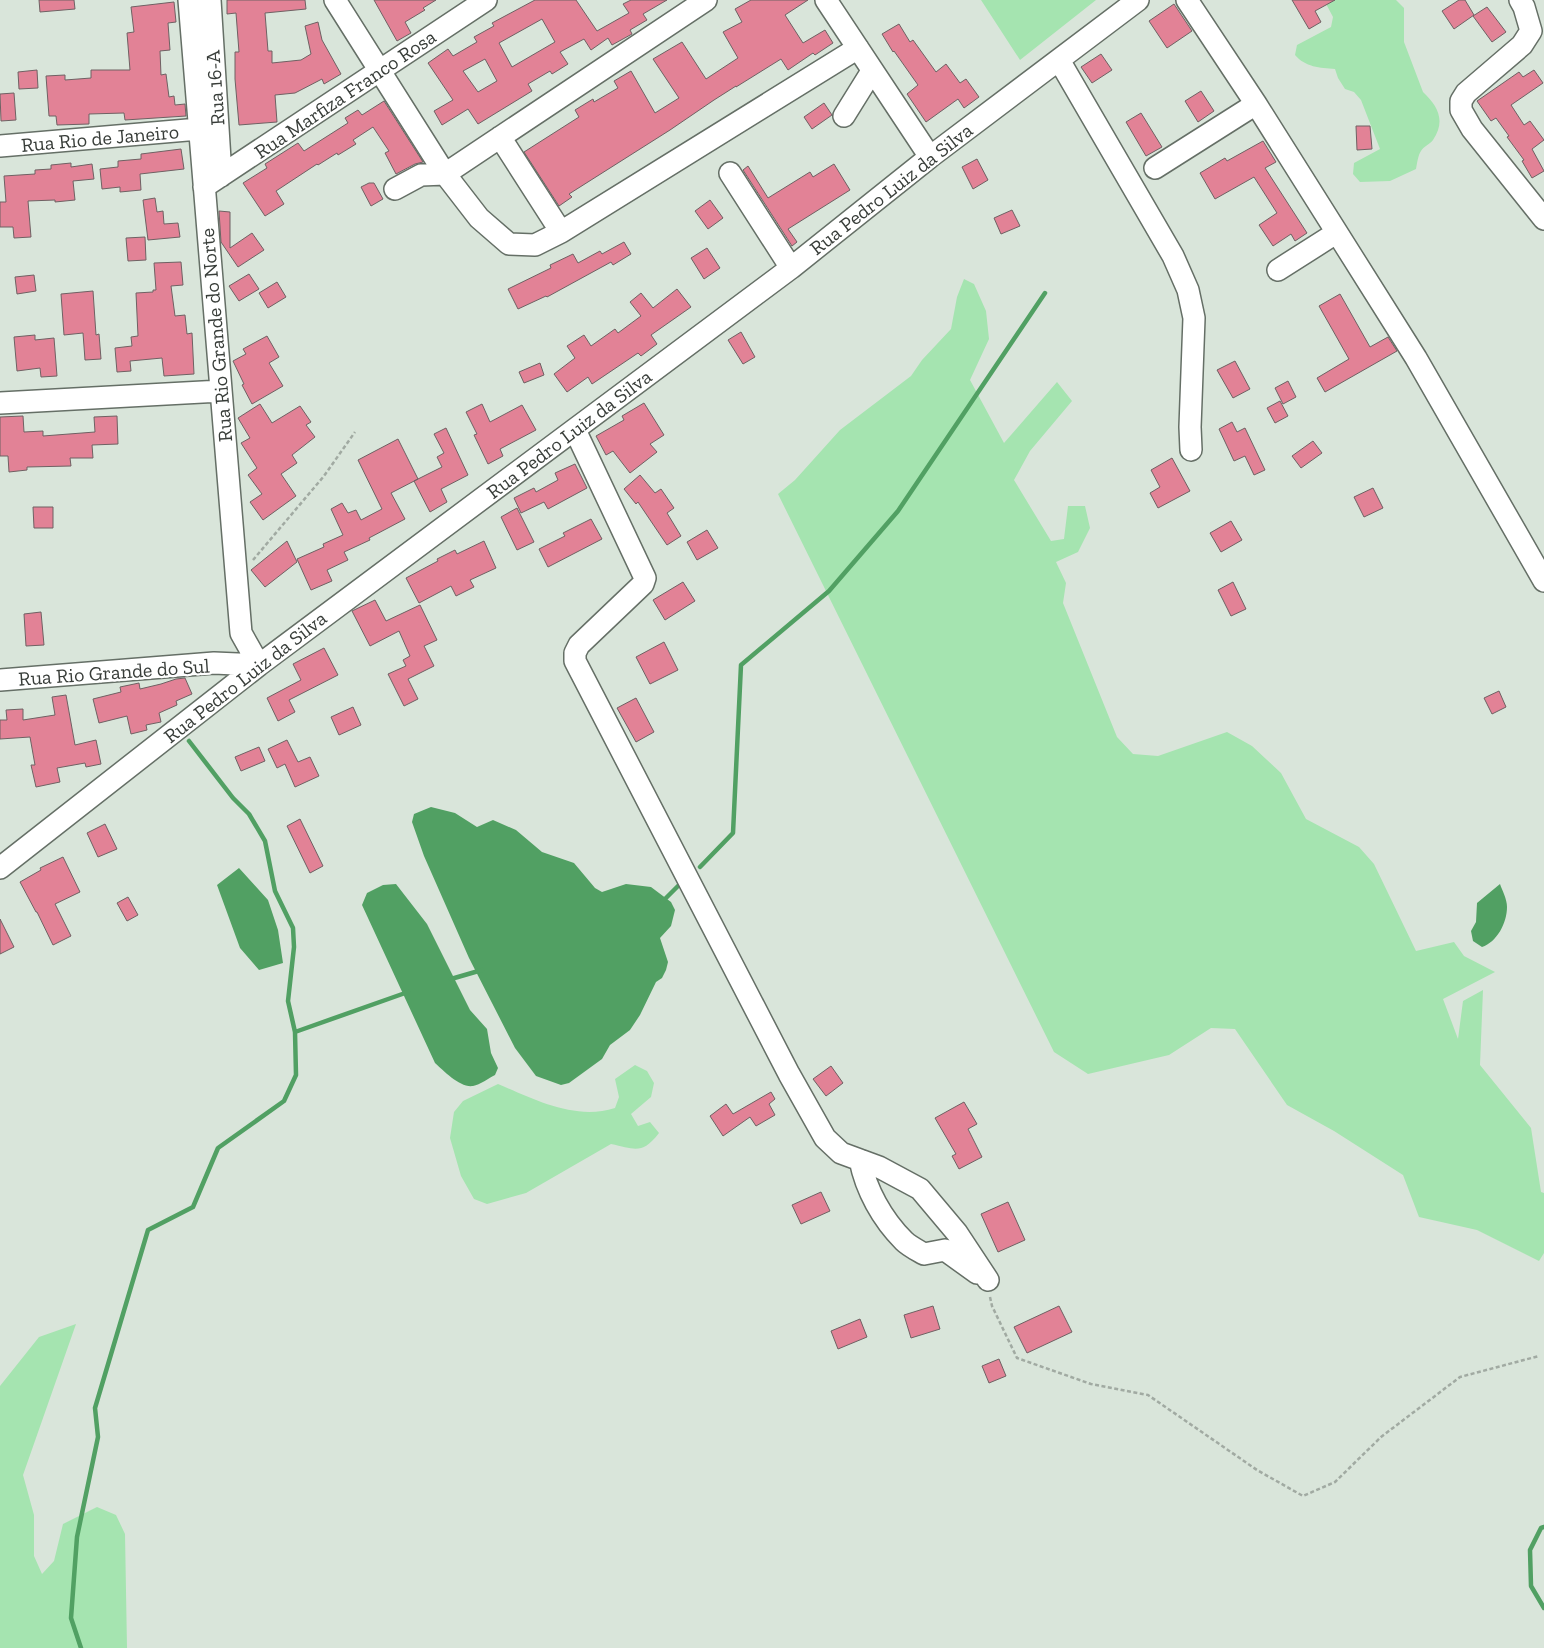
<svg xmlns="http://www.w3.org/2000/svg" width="1544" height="1648" font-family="'Zilla Slab',serif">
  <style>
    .green { fill: #a5e4b0 }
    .water { fill: #51a063 }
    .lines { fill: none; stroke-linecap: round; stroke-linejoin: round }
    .stream { stroke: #51a063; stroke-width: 4.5 }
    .building { fill: #e28296; stroke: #6f6163; fill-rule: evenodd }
    .minor-casing { stroke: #656f66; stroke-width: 24 }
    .path { stroke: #a1aaa2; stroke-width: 2.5; stroke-dasharray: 4 2.5; stroke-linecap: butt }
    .minor { stroke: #fff; stroke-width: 21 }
    .labels { text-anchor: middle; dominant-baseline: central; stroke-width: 4.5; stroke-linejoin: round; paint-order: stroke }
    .street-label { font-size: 20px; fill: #383d39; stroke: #fff }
  </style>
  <rect width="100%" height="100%" fill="#d9e5da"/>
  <path class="green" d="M981,0h115l-76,60z
    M1324,0h72l8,8v34l19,50c15,14 23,29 10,48 -3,4 -9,6 -12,11 -3,4 -4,13 -5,18l-26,12 -30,1 -7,-8 1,-11 26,-14 -19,-49 -7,-8 -9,-3 -7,-11 -3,-9c-15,-1 -30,-2 -40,-14l2,-10 34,-18 2,-10z
    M964,279l10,5 12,27 3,28 -19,41 34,63 53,-61 15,19 -42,50 -16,29 37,61 13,-2 4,-33h17l5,22 -12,24 -22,10 10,21 -3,20 54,134 16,17 25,2 69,-24 25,14 29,27 25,46 53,28 15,17 42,87 38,-9 10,14 31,16 -52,27 15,40 5,-38 20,-11 -3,75 51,63 10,64 3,1v60l-5,8 -62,-31 -58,-13 -16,-42 -69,-44 -47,-26 -52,-76 -24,-1 -42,27 -81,19 -34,-22 -276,-558 17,-14 45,-50 71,-54 11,-16 29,-31 6,-32z
    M635,1065l12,6 7,12 -3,14 -20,17 7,12 12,-4 9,11c-17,22 -24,16 -48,11l-85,49 -39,11 -13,-5 -13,-23 -11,-38 4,-26 9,-11 35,-17c35,15 77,37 117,24l4,-11 -4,-18z
    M76,1324l-53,151 11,40v41l8,18 12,-13 9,-37 34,-17 19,8 9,19 2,114h-127v-262l39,-49z"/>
  <path class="water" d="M431,807l24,6 22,14 16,-7 23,10 26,22 32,11 21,25 7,4 24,-8 25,3 20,15 4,8 -4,16 -11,12 8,24 -2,8 -4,8 -6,4 -16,33 -10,15 -20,15 -8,14 -33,24 -8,2 -25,-9 -21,-28 -46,-90 -45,-102 -12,-34 2,-8z
    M239,868l29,32 10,30 5,33 -24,7 -19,-22 -23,-63z
    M396,884l31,40 43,86 17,19 4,24 7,15 -3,7c-6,3 -15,10 -22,11 -13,2 -29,-15 -38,-23l-73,-158 5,-12 16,-8z
    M1500,884c2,6 7,15 7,23 0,16 -10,35 -25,40l-9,-6 -2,-10 5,-9 1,-19z"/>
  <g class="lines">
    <path class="stream" d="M700,867l33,-34 8,-168 88,-74 69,-80 147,-218
      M662,902l16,-16
      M451,979l31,-9
      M295,1032l113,-40
      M1544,1527l-3,1 -11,22 1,36 13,22
      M81,1648l-10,-30 6,-81 21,-100 -3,-29 53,-178 45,-23 25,-59 66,-47 12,-26 -1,-43 -7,-31 6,-54 -1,-19 -18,-37 -10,-50 -16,-27 -16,-16 -44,-57"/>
  </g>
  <path class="building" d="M39,0h35l1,9 -35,3z
    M227,0h78l1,9 -41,4 3,38h4v12l29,-3 10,-6 -6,-28 13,-4 4,18 19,34 -17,10 -2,-5 -27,14 -20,2 2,27 -38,3 -4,-46v-27h4l-3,-39 -9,1z
    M374,0h62l-13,8 2,2 -20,12 6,11 -14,8z
    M535,0h41l21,31 32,-18 -6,-9 8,-4h36l-24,14 4,6 -17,10 2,4 -20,11 -4,-7 -17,12 -7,-11 -24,13 8,12 -16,10 -2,-3 -22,13 4,7 -54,33 -10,-15 -26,16 -8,-14 19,-11 -25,-37 20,-14 5,7 24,-14 -3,-5 20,-11 -2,-3zM542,19l13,23 -43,25 -13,-24zM485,59l12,22 -19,11 -15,-21z
    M751,0h57l-23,15 18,28 22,-13 8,13 -18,12 -2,-2 -25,17 -7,-11 -45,28v-1l-22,14 -44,30 -101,64 3,3 -13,9 -35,-54 55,-35 -4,-7 18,-11 1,3 24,-14 -4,-7 17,-10 24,42 24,-15 -26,-39 29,-17 24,37 32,-21 -15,-26 19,-10 -7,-13z
    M1292,0h43l-20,11 6,11 -12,7z
    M1459,0h6l9,15 -20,14 -12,-18z
    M174,2l2,20 -8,1 2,27 -10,1 1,24 5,-1 3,23 5,-1 1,9 10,-1 1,12 -61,4 -1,-7 -35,1v10l-32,1 -1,-9h-7l-3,-40 19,-1v5l26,-2v-8h39l-3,-37 7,-1 -3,-25z
    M1174,4l18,27 -25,17 -18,-27z
    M1487,7l19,25 -14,10 -19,-26z
    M899,24l11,18 3,-2 23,32 10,-8 14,19 6,-4 13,18 -15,11 -6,-9 -32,23 -19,-28 11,-9 -24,-34 -1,1 -11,-18z
    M1101,54l11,16 -20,13 -11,-16z
    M37,70l1,18 -19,1 -1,-17z
    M1534,70l9,13 -32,22 13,20 6,-4 14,19 -12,9 12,22 -12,7 -10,-17 2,-1 -17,-23 2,-1 -13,-18 -5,3 -14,-20 42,-29 4,5z
    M1201,91l13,20 -16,11 -13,-21z
    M14,93l2,27 -15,1 -1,-27z
    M384,101l39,61 -8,2 -19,10 -11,-21 4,-2 -16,-24 -20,13 3,4 -18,11 -1,-2 -19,12 -1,-1 -41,27 8,13 -19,12 -22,-33 24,-15 -2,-4 33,-21 6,8 44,-28 -3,-5 13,-8 4,5z
    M824,103l8,12 -20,14 -8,-12z
    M1141,113l21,34 -16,9 -20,-34z
    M1356,126h14l2,23 -15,1z
    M1263,141l13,21 -11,6 42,65 -12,8 -4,-7 -18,12 -14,-21 18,-12 -23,-36 -39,22 -15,-26 25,-15 2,3z
    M181,149l3,20 -44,5 1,16 -21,2v-5l-18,2 -2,-20 18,-2v-6l23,-2v-5z
    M977,159l11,21 -15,9 -11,-22z
    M71,163v4l21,-3 2,15 -21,2 2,19 -20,2v-2l-27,1 3,36 -17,1 -1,-11h-13v-25h6l-2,-26 31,-2v-4l16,-1v-4z
    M834,164l16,26 -62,39 9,13 -5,4 -49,-76 5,-4 20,32 42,-26 3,5z
    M369,183h5l9,16 -12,7 -10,-19z
    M155,198l2,14 6,-1 1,13 14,-1 2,14 -32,3 -5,-40z
    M710,200l13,18 -15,11 -13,-18z
    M1012,210l8,16 -19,8 -7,-16z
    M219,211l11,1v36l22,-15 12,17 -26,17 -17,-25z
    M145,237l1,23 -18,1 -2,-23z
    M624,242l7,12 -18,11 -2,-3 -64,35 -1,-1 -28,13 -10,-20 43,-21 -1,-3 23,-11 5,9 22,-12 2,3z
    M707,248l13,20 -16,11 -13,-21z
    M181,262l2,23 -12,1 4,30 10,-1 2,19 5,-1 2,41 -30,2 -2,-18 -32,3 1,10 -14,1 -2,-24 17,-2 -1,-9 7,-1 -2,-43 17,-1v-2h3l-2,-27z
    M249,274l10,15 -20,12 -10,-15z
    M34,275l2,16 -19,3 -2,-17z
    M277,282l9,15 -18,11 -9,-15z
    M677,289l14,18 -40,28 6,9 -16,12 -3,-3 -46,31 -4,-7 -21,15 -13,-18 21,-16 -8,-12 17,-11 7,11 24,-17 3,4 23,-17 -11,-14 11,-9 12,15z
    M93,291l3,44 3,-1 2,25 -16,1 -2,-27 -19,2 -3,-41z
    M1340,294l30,53 18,-10 9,14 -72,41 -8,-14 32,-19 -30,-53z
    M741,332l14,25 -12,7 -15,-24z
    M35,335v5l19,-2 3,38 -16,1 -1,-9 -23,3 -3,-34z
    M267,336l12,21 -10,6 14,23 -31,18 -10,-19 2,-1 -11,-23 13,-7 -3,-5z
    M1235,361l15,28 -17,9 -16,-28z
    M540,363l4,12 -20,8 -5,-11z
    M1288,381l8,16 -13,7 -8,-16z
    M1280,401l8,15 -13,7 -8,-15z
    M644,403l20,32 -14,9 7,8 -27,21 -17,-22 -7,4 -10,-19 28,-16 -2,-4z
    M260,404l12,19 28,-17 11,16 -5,3 9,12 -23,18 5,8 -16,11 15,22 -33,24 -13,-18 12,-8 -14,-19 9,-7 -16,-25 9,-5 -12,-20z
    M482,404l8,18 32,-17 14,25 -36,19 3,7 -15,8 -14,-29 3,-1 -11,-22z
    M23,416l1,16 19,-1v5l52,-4 -1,-15 23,-1 1,28 -26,1 1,13h-23l1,8 -44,1v3l-18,2 -1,-16h-8v-39z
    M1232,422l5,10 8,-4 20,42 -11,5 -9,-19 -11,5 -15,-32z
    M446,428l22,47 -27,14 6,13 -17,10 -16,-31 28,-14 -5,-10 7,-4 -10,-19z
    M398,439l20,40 -27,14 14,26 -36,19 1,2 -26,12 4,8 -21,10 5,11 -21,9 -14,-31 27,-12 -1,-3 20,-9 -12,-26 11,-6 6,10 8,-3 5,10 21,-11 -24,-49z
    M1313,441l9,12 -21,15 -9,-12z
    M1172,458l18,33 -32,17 -8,-15 10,-6 -9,-17z
    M575,464l12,24 -39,21 -4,-7 -23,11 -7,-15 20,-10 2,4 22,-12 -3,-7z
    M640,475l15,18 6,-4 13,19 -7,5 14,23 -14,9 -29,-43 -2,2 -12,-15z
    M1373,488l10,20 -19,9 -10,-20z
    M33,507h20v21h-19z
    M517,508l17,34 -17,8 -16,-33z
    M591,519l11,20 -54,28 -9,-18 26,-13 -2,-3z
    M1231,521l11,19 -21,12 -11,-19z
    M707,530l11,18 -21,12 -10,-18z
    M287,541l10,21 -32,25 -14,-17z
    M484,541l12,27 -26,12 4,7 -18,9 -5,-10 -32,17 -13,-25 32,-17 -1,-2 18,-9 2,4z
    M683,582l12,19 -30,19 -12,-20z
    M1233,582l13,27 -15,7 -13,-26z
    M375,600l11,21 34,-16 17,35 -13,6 10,20 -26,13 10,20 -14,7 -16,-32 18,-8 -3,-6 7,-4 -11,-25 -29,15 -18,-35z
    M41,612l3,33 -18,1 -2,-32z
    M664,642l14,28 -28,14 -14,-27z
    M324,648l14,27 -49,25 6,12 -17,9 -11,-23 34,-18 -8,-16z
    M185,678l7,16 -16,7 1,4 -18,8 2,9 -15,3 1,5 -16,4 -4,-18 -28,7 -6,-24 28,-7 -1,-5 19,-4 1,6 21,-5 15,-5z
    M1499,691l7,16 -14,7 -8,-16z
    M66,695l9,50 21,-5 5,24 -15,3 -1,-4 -28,5 3,14 -24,5 -5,-22h4l-5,-28 -30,2v-19h7l-1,-10 17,-1v11l32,-5 -3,-18z
    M636,698l18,34 -18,10 -19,-34z
    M353,707l8,18 -22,10 -8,-18z
    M287,740l11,22 12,-5 9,19 -24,11 -10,-23 -8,4 -9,-19z
    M259,747l6,14 -24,10 -6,-14z
    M300,819l23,47 -13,7 -23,-47z
    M105,824l12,25 -19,8 -11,-24z
    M63,857l17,35 -25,12 16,32 -18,9 -16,-33h-1l-16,-30 21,-12 -1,-2z
    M128,897l10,18 -11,6 -10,-18z
    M0,919l14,28 -14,7z
    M831,1066l12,17 -17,13 -13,-17z
    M771,1092l4,7 -6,5 6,11 -19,11 -6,-9 -27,19 -13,-20 16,-12 7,10z
    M964,1102l13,22 -9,5 14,28 -23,12 -7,-13 4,-2 -21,-36z
    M821,1192l9,19 -29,13 -9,-19z
    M1008,1202l17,38 -27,12 -17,-38z
    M933,1306l7,23 -29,9 -7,-23z
    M1059,1306l13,26 -45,21 -13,-26z
    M860,1319l7,18 -29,12 -7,-18z
    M999,1359l7,17 -17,7 -7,-17z"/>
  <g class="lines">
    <defs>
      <path id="minor" d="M189,0l52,633 18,32
        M210,0l11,176
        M335,0l110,174 34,44 30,26 26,1 26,-13 297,-184
        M826,0l104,157
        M1187,0l69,104 160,254 128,223
        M1520,0l4,7 7,24 -9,14 -56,48 -5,8v9l11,19 72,90
        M1059,60l114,196 15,34 6,28 -4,109 1,23
        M844,116l28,-45
        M500,137l61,95
        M0,146l199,-17
        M1155,168l101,-64
        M730,173l61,95
        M204,187l282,-187
        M395,189l26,-14 24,-1 261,-174
        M1278,270l58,-37
        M0,403l221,-12
        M575,430l70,148 -2,6 -64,61 -4,8v8l214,413 36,64 16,15 38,14 41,22 37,44 31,47
        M0,680l214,-17 45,2
        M0,868l259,-203 532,-397 139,-111 208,-157
        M860,1160c6,30 22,59 44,81 5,5 13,9 20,13l21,-4 32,23"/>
    </defs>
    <use href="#minor" class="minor-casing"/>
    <path class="path" d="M253,560l71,-84 31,-44
      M990,1297l2,9 25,52 74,26 57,11 109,75 46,26 32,-14 46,-45 79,-60 79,-21"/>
    <use href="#minor" class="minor"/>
  </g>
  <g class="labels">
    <g class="street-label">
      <text transform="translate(215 88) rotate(-94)">Rua 16-A</text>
      <text transform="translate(345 94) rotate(-34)">Rua Marfiza Franco Rosa</text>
      <text transform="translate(100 138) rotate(-5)">Rua Rio de Janeiro</text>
      <text transform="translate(891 189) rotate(-38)">Rua Pedro Luiz da Silva</text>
      <text transform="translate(216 335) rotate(-95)">Rua Rio Grande do Norte</text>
      <text transform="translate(569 434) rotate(-37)">Rua Pedro Luiz da Silva</text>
      <text transform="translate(114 672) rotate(-4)">Rua Rio Grande do Sul</text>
      <text transform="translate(245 677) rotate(-38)">Rua Pedro Luiz da Silva</text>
    </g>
  </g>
</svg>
